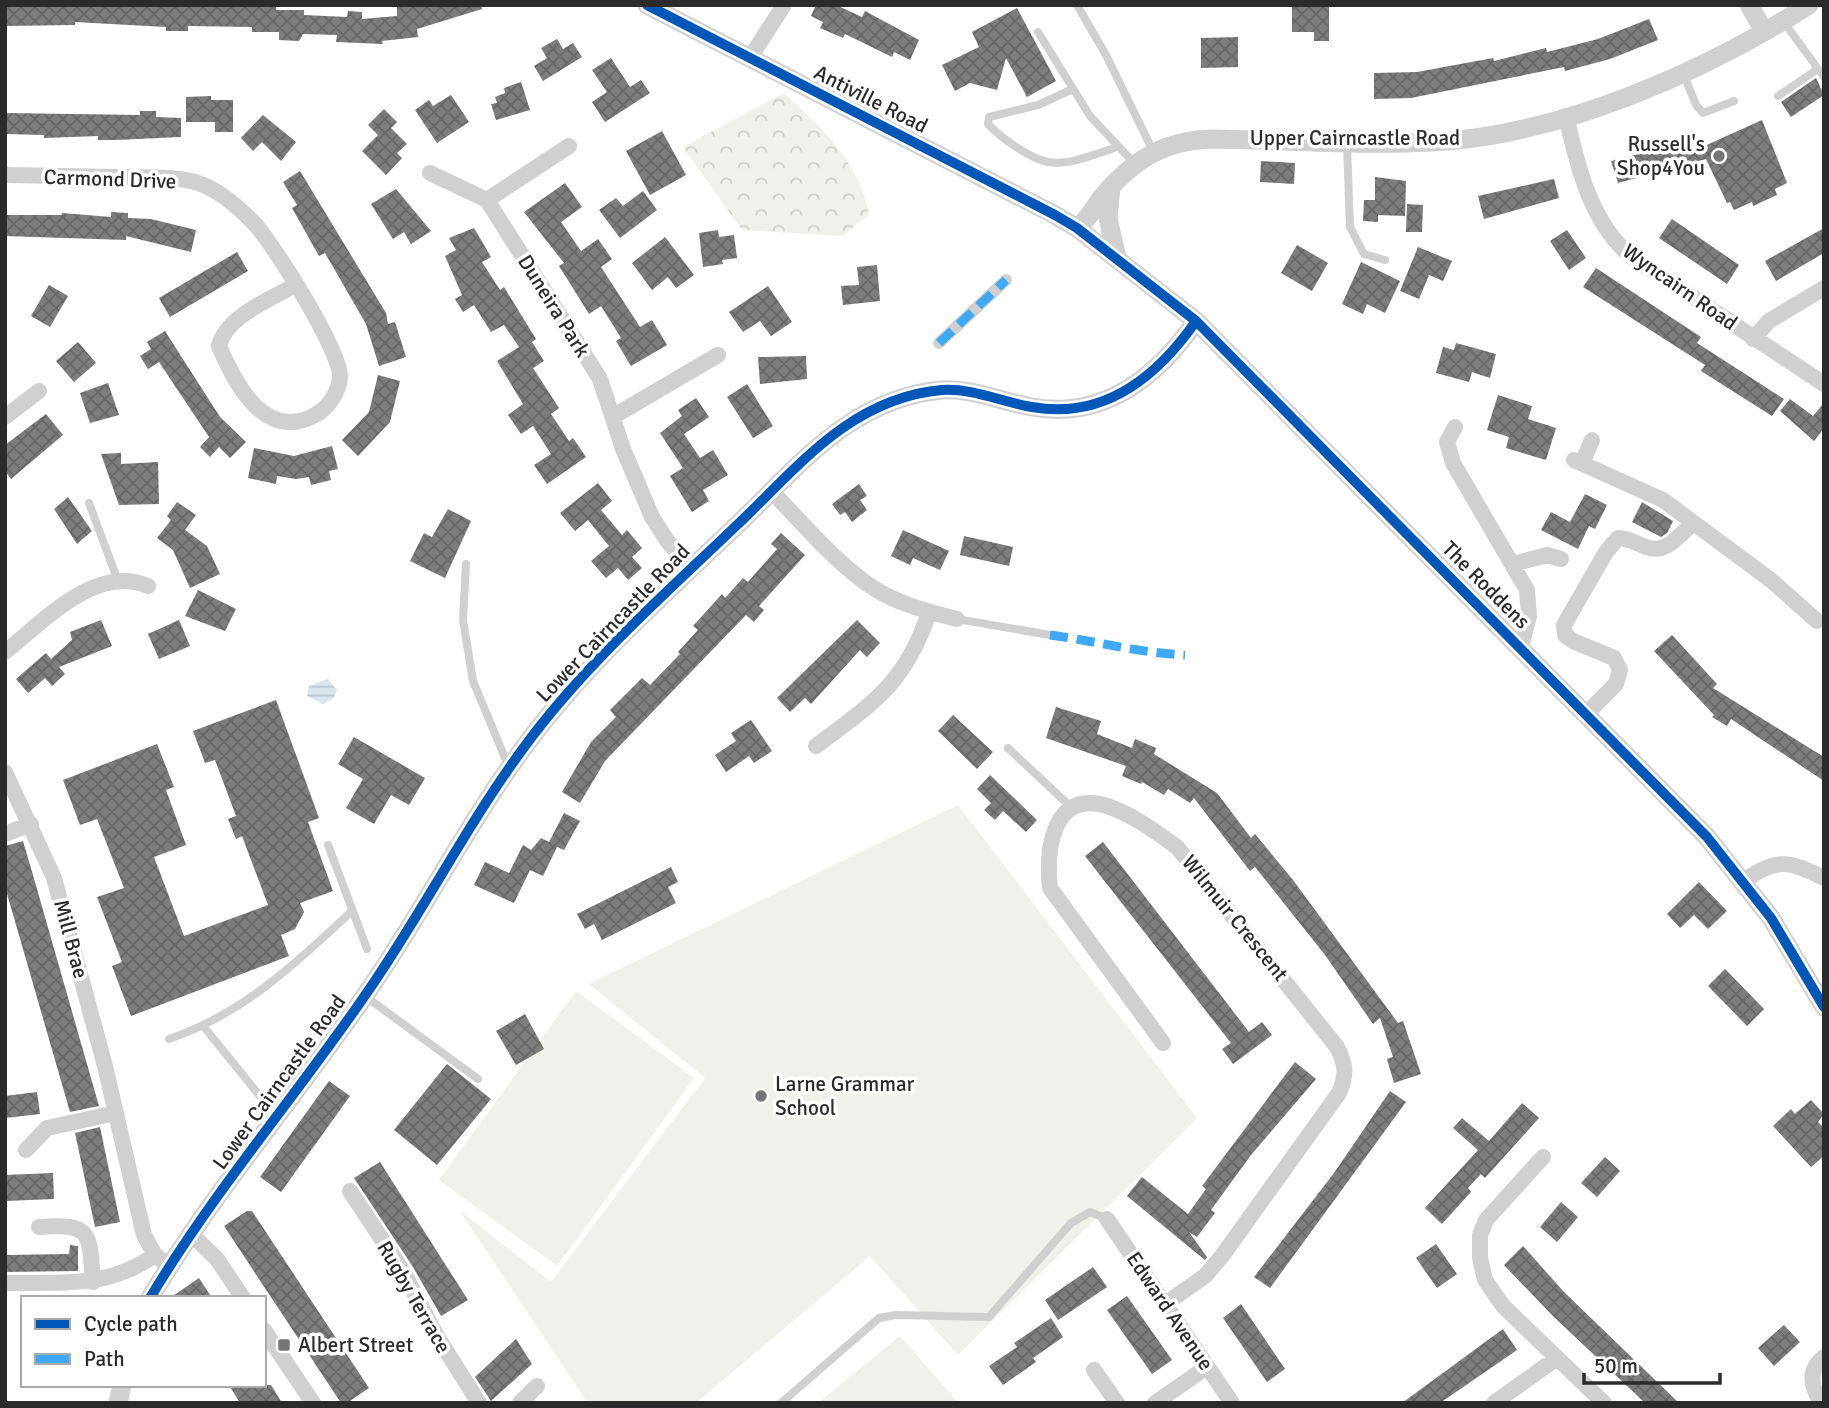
<svg xmlns="http://www.w3.org/2000/svg" width="1829" height="1408" font-family="Signika,sans-serif">
  <style>
    .grass { fill: #eff2eb }
    .forest { fill: url(#forest-crowns) }
    .water { fill: url(#water-rules) }
    .building { fill: url(#building-cross-hatch) }
    .lines { fill: none; stroke-linecap: round; stroke-linejoin: round }
    .service { stroke: #d0d0d0; stroke-width: 8 }
    .pedestrian { stroke: #d0d0d0; stroke-width: 12 }
    .minor { stroke: #d0d0d0; stroke-width: 16 }
    .tertiary { stroke: #d0d0d0; stroke-width: 19 }
    .quiet { stroke: #3fa9f5; stroke-width: 9; stroke-dasharray: 18 9; stroke-linecap: butt }
    .cycleway-casing { stroke: #fff; stroke-width: 15 }
    .cycleway { stroke: #0057b8; stroke-width: 10 }
    .poi-dot { fill: #757575; stroke: #fff; stroke-width: 2.5 }
    .labels { text-anchor: middle; dominant-baseline: central; stroke-width: 7; stroke-linejoin: round; paint-order: stroke }
    .street-label { font-size: 21px; fill: #2b2b2b; stroke: #fff }
    .poi-label { font-size: 21px; fill: #2b2b2b; stroke: #fff; text-anchor: start }
  </style>
  <defs>
    <pattern id="forest-crowns" width="20" height="18" patternUnits="userSpaceOnUse" patternTransform="scale(1.75)"><rect width="20" height="18" fill="#eff2eb"/><path d="M2 6a3 3 0 1 1 6 0M12 15a3 3 0 1 1 6 0" fill="none" stroke="#cdd0ca"/></pattern>
    <pattern id="water-rules" width="6" height="5" patternUnits="userSpaceOnUse" patternTransform="scale(1.75)"><rect width="6" height="5" fill="#d9e6ed"/><path d="M0 2.5h6" fill="none" stroke="#bac5cb"/></pattern>
    <pattern id="building-cross-hatch" width="8" height="8" patternUnits="userSpaceOnUse" patternTransform="scale(1.75)"><rect width="8" height="8" fill="#7d7d7d"/><path d="M0 0l8 8M0 8l8-8" fill="none" stroke="#676767"/></pattern>
  </defs>
  <rect width="100%" height="100%" fill="#fff"/>
  <path class="grass" d="M958,805l239,313 -239,237 -88,-99 -174,147h-108l-129,-193 92,72 154,-204 -116,-94z
    M576,991l118,87 -137,188 -118,-86z
    M900,1336l59,67h-141z"/>
  <path class="forest" d="M784,93c38,35 75,68 85,121l-26,22 -101,-6 -59,-83z"/>
  <path class="water" d="M328,679l9,11 -4,9 -10,5 -16,-8 2,-10z"/>
  <path class="building" d="M276,5v5h28v5l43,2 1,-6 14,1v7l35,-3v-9l84,-2 1,4 -65,20 1,8 -36,4 1,3 -47,-2 1,-7 -34,-1 -4,7 -20,-1v-8h-27v-5l-64,-1v5h-22v-4l-91,-5v3l-70,1v-19z
    M816,5h20l26,12 3,-6 54,29 -9,20 -16,-8 -2,5 -47,-23 -2,4 -23,-10 3,-6 -12,-6z
    M1292,5h37v36h-15v-9h-22z
    M1017,8l39,73 -29,16 -21,-39 -9,32 -27,-7 -15,8 -13,-26 37,-18 -7,-15z
    M1649,19l9,21 -48,19 -45,12 -1,-4 -153,31 -37,1v-26l43,-1 76,-14 1,3 52,-13 1,4 51,-13z
    M1238,37v30l-37,1v-30z
    M557,39l6,10 10,-6 9,14 -39,24 -9,-15 13,-8 -6,-10z
    M611,58l19,29 11,-7 9,13 -45,29 -13,-20 15,-10 -15,-22z
    M1816,78l8,17 -33,22 -10,-15z
    M521,82l9,28 -34,10 -5,-16 6,-1 -2,-6 10,-4 -1,-5z
    M451,95l18,27 -32,21 -22,-33 14,-10 4,6z
    M211,96v4h22v32h-18v-10h-29v-25z
    M384,109l13,13 -6,6 16,16 -10,9 5,5 -16,17 -24,-24 16,-16 -10,-10z
    M140,111h16v6l25,1v19l-65,3h-18v-4l-54,2v-3l-39,-1v-21l135,2z
    M263,115l33,27 -15,19 -19,-19 -9,9 -12,-13z
    M1762,120l25,63 -12,6 2,6 -24,11 -1,-4 -18,8 -4,-8 -3,1 -21,-44 -88,24 -7,-22 75,-19 3,11z
    M662,131l24,44 -36,20 -24,-44z
    M1261,161l34,2 -1,21 -34,-2z
    M300,171l86,142 2,11 7,-2 11,35 -27,9 -13,-42 -41,-71 -6,3 -27,-48 5,-3 -14,-23z
    M1375,177l31,4 -1,35 -27,-1v7l-15,-1 1,-21h11z
    M1554,179l5,19 -75,21 -6,-23z
    M565,183l17,24 -21,15 20,29 17,-12 14,20 -11,8 39,60 12,-7 15,25 -36,21 -15,-25 5,-3 -20,-32 -12,8 -30,-48 5,-3 -40,-51z
    M396,189l35,42 -20,13 -7,-12 -11,7 -22,-35z
    M643,191l14,19 -37,28 -21,-28 17,-12 7,8z
    M1407,204l16,1 -1,27h-16z
    M111,212l17,1v5l23,1 45,11 -5,22 -65,-16v4l-121,-4v-21h57v-2l49,4z
    M1672,219l67,46 -12,19 -68,-46z
    M474,228l17,29 -9,5 18,28 4,-3 32,52 -4,3 12,19 -11,7 26,40 -8,6 18,27 4,-3 13,19 -39,27 -13,-19 17,-11 -18,-28 -12,8 -13,-19 15,-11 -26,-43 22,-14 -15,-22 -13,7 -17,-27 -11,7 -8,-13 7,-4 -17,-39 11,-6 -7,-12z
    M1824,228v25l-48,28 -11,-20z
    M718,230l1,7 15,-2 3,23 -15,2 1,4 -20,3 -4,-34z
    M1567,230l19,28 -17,12 -19,-29z
    M665,237l29,38 -18,13 -8,-11 -16,13 -20,-27z
    M1297,245l31,18 -16,28 -31,-18z
    M1418,247l34,14 -9,20 -14,-6 -10,24 -19,-8z
    M237,252l11,19 -78,46 -11,-19z
    M1361,262l39,19 -15,32 -18,-9 -4,10 -21,-10z
    M877,265l3,36 -37,4 -2,-19 18,-1 -2,-18z
    M1596,268l105,69 -4,6 87,56 -12,17 -71,-45 4,-6 -122,-78z
    M49,285l19,11 -18,31 -19,-11z
    M768,286l24,36 -21,14 -11,-15 -17,11 -14,-20z
    M165,331l55,86 26,25 -16,16 -11,-11 -9,10 -10,-10 9,-10 -50,-75 -11,7 -8,-13 11,-7 -4,-7z
    M78,342l18,21 -22,19 -18,-21z
    M1456,343l40,11 -6,24 -18,-6 -3,10 -33,-9 7,-26 11,3z
    M806,356l1,23 -47,5 -2,-27z
    M378,375l22,6 -10,41 -32,34 -16,-16 27,-28z
    M108,383l11,32 -29,8 -10,-30z
    M747,384l26,42 -20,12 -26,-41z
    M1498,395l34,11 -4,13 28,9 -10,32 -40,-12 3,-11 -22,-7z
    M696,398l13,19 -25,17 16,24 13,-8 15,25 -25,15 6,11 -17,11 -22,-36 13,-8 -23,-35 22,-17 -4,-6z
    M1790,399l23,17 11,-13v25l-10,13 -34,-30z
    M46,414l17,21 -52,44 -6,-8v-26z
    M332,446l6,23 -9,2 2,9 -20,5 -2,-8 -13,2 -19,-3 -1,8 -28,-6 6,-30 40,8z
    M121,453v11l37,-2 1,42 -40,1 -18,-51z
    M598,483l14,18 -11,9 21,25 5,-5 15,18 -10,9 10,11 -14,12 -10,-12 -12,10 -15,-17 18,-15 -21,-26 -13,11 -15,-18z
    M859,484l8,12 -7,4 7,10 -15,12 -7,-10 -5,3 -8,-11z
    M1585,494l22,11 -12,24 -6,-3 -11,23 -37,-19 10,-18 19,10z
    M68,497l24,34 -15,13 -23,-35z
    M177,502l19,13 -11,15 22,16 13,28 -30,14 -17,-38 -16,-12 14,-18 -4,-4z
    M1642,502l31,19 -6,12 -6,4 -29,-15z
    M448,509l23,12 -26,57 -35,-17 14,-28 8,4z
    M903,530l46,21 -9,19 -27,-12 -3,7 -19,-9z
    M781,533l24,22 -46,51 5,4 -10,12 -8,-7 -141,146 -25,42 -18,-11 29,-50 25,-25 -6,-7 32,-32 8,7 30,-31 -2,-2 20,-22 -5,-4 29,-32 3,4 18,-20 5,4 29,-33 -6,-5z
    M964,536l49,11 -4,19 -49,-11z
    M198,590l38,19 -11,22 -40,-15z
    M101,620l11,26 -53,21 6,7 -13,12 -7,-8 -17,15 -12,-14 30,-26 5,6 21,-19 -2,-8z
    M179,620l11,26 -31,13 -11,-25z
    M857,620l23,23 -13,14 -7,-7 -49,54 -6,-6 -15,14 -13,-14z
    M1672,635l45,49 -4,4 111,69v24l-93,-62 -4,7 -15,-9 2,-2 -60,-64z
    M276,700l43,118 -11,4 25,69 -33,12 4,9 -9,17 -14,6 8,21 -158,60 -19,-50 10,-4 -25,-65 27,-9 -27,-69 -17,6 -17,-45 94,-36 17,43 -8,3 20,55 -32,12 30,79 84,-31 -26,-69 -6,3 -8,-20 8,-3 -21,-56 -10,3 -12,-32z
    M1056,707l45,14 -4,13 35,14 3,-9 21,9 -2,6 63,39 34,45 4,-4 38,46 105,143 5,-2 18,53 -27,9 -7,-24 6,-2 -13,-39 -7,6 -48,-69 -70,-88 -5,4 -56,-73 -4,5 -22,-14 -4,6 -22,-13 -1,2 -19,-8 4,-10 -80,-28z
    M953,715l40,37 -16,17 -39,-38z
    M751,720l21,31 -18,12 -5,-7 -23,16 -11,-17 21,-14 -5,-8z
    M354,737l71,41 -16,27 -18,-10 -17,29 -28,-16 17,-29 -25,-15z
    M990,775l47,45 -11,12 -23,-21 -8,9 -11,-10 7,-7 -14,-14z
    M564,813l16,8 -16,29 -7,-3 -14,29 -13,-6 -16,33 -40,-18 11,-23 24,11 14,-28 8,5 10,-12 8,4z
    M23,841l12,41 64,224 -29,6 -58,-201 -7,-24v-41z
    M1103,842l146,190 13,-10 10,13 -39,29 -11,-15 9,-6 -146,-187z
    M671,867l7,15 -10,5 8,16 -74,37 -8,-16 -9,5 -8,-15z
    M1699,882l28,29 -19,18 -14,-14 -14,13 -13,-14z
    M1725,969l39,40 -17,17 -39,-40z
    M525,1014l19,35 -28,16 -20,-34z
    M1295,1062l21,17 -65,76 -40,55 4,3 -18,24 -8,-5 18,25 -2,3 -78,-64 15,-19 46,37 18,-25 -4,-3z
    M447,1064l44,35 -54,66 -43,-35z
    M329,1081l21,15 -69,96 -21,-15z
    M1390,1091l16,11 -136,186 -16,-11 80,-104z
    M37,1092l3,22 -35,4v-22z
    M1811,1100l13,14 -6,8 6,6v28l-13,11 -38,-41 18,-17 4,5z
    M1522,1103l17,15 -54,60 -4,-4 -13,14 3,4 -29,32 -17,-16 53,-58 -25,-22 9,-10 27,23z
    M100,1127l20,95 -25,5 -20,-94z
    M1605,1157l15,14 -23,26 -16,-14z
    M380,1162l88,138 -27,16 -28,-49 -59,-89z
    M53,1173l1,26 -48,2 -1,-26z
    M1561,1202l17,15 -21,25 -17,-15z
    M247,1211h5l117,177 -22,15h-6l-117,-177z
    M1436,1244l21,30 -20,14 -21,-30z
    M70,1245l8,1v25l-73,1v-17l64,-1z
    M1523,1246l41,46 115,111h-34l-92,-87 -49,-51z
    M1093,1267l14,20 -49,33 -13,-20z
    M199,1278l13,20h-42z
    M1127,1296l45,64 -20,14 -45,-64z
    M1241,1304l44,65 -18,13 -44,-64z
    M1051,1318l12,19 -30,21 3,4 -33,23 -14,-19 28,-19 -3,-4z
    M1784,1325l16,17 -26,24 -16,-18z
    M1503,1329l14,21 -77,53h-38z
    M516,1339l16,25 -41,37 -16,-24z
    M229,1385h42l11,18h-42z"/>
  <g class="lines">
    <path class="service" d="M1077,5l29,50 47,96
      M1783,21l41,56
      M1038,32l52,84 44,47
      M1683,73l13,32 7,8 31,-12
      M1073,89l-35,16 -49,12 -1,7c13,14 41,34 60,38 22,4 49,-9 70,-15
      M1778,96l40,-27
      M1347,144l3,83 14,27 21,6
      M89,503l29,78
      M466,564l-3,56 10,61 35,84
      M957,619l93,16
      M1008,748l63,59
      M328,845l39,104
      M365,996l113,83
      M204,1027l73,90
      M169,1039c74,-25 126,-75 182,-127
      M781,1403l98,-85 17,-3 93,2 82,-94 19,-11 17,7"/>
    <path class="pedestrian" d="M939,343l67,-63"/>
    <path class="minor" d="M750,58l34,-53
      M1566,116c11,49 25,108 66,141l192,127
      M430,173l57,27 113,179 23,70 29,68 16,25 24,26
      M5,175c37,1 74,1 112,2 27,1 57,-2 84,7 19,7 37,23 51,37 20,20 89,130 88,156 -1,14 -11,31 -25,38 -49,27 -79,-29 -96,-69 7,-30 51,-46 76,-61
      M487,200l82,-54
      M1753,339l16,-18 55,-33
      M614,416l104,-61
      M5,417l34,-26
      M1455,427l-8,15 6,21 74,127 2,26 -8,31
      M1574,460l89,40 109,81 45,40
      M1582,463l10,-23
      M772,492c32,32 64,72 103,97 24,15 54,23 82,30
      M1513,564l34,-9 14,4
      M5,652c37,-29 91,-89 143,-66
      M1587,713l29,-29 4,-14 -6,-12 -41,-17 -8,-6 -1,-10 42,-73 12,-14c16,1 19,7 32,10 17,5 32,-15 43,-25
      M816,746c57,-43 90,-63 113,-134
      M5,772l49,106 51,188 39,169 11,20 14,11
      M5,834l26,-10
      M1744,881c32,-24 46,-20 80,-3
      M1163,1043l-113,-155c-4,-38 2,-99 57,-82 25,8 49,26 70,41l160,200c9,18 10,27 2,46l-117,163 -17,20 -40,28
      M26,1150l21,-22 69,-15
      M1543,1157l-57,63 -6,15v23l5,22 18,26 101,97
      M350,1191l54,82 31,60 44,70
      M1107,1219l125,184
      M39,1227c54,-4 50,6 54,55
      M191,1234l26,25 26,39
      M5,1283c57,-1 102,6 150,-28
      M264,1330l49,73
      M1094,1370l23,33
      M520,1403l17,-17
      M1155,1403l52,-36
      M1494,1403l63,-45
      M1821,1403c-10,-17 -14,-32 3,-46"/>
    <path class="tertiary" d="M647,5l408,210 22,13 119,93 511,516 64,81 53,89
      M1749,5l15,26
      M1111,187l-3,31 9,40
      M1077,228c11,-8 16,-19 24,-30 31,-37 62,-58 112,-59 72,1 146,7 218,3 128,-6 271,-69 378,-137
      M150,1298c64,-107 146,-202 216,-304 55,-79 99,-166 156,-244 60,-83 141,-154 215,-225 34,-32 68,-71 107,-98 29,-20 62,-34 98,-37 30,-2 60,12 90,17 72,13 125,-30 164,-86
      M118,1403l4,-18"/>
    <path class="quiet" d="M939,343l67,-63
      M1050,635c46,6 90,18 135,20"/>
    <defs>
      <path id="cycleway" d="M647,5l408,210 22,13 119,93 511,516 64,81 53,89
        M150,1298c64,-107 146,-202 216,-304 55,-79 99,-166 156,-244 60,-83 141,-154 215,-225 34,-32 68,-71 107,-98 29,-20 62,-34 98,-37 30,-2 60,12 90,17 72,13 125,-30 164,-86"/>
    </defs>
    <use href="#cycleway" class="cycleway-casing"/>
    <use href="#cycleway" class="cycleway"/>
  </g>
  <g class="poi-dot">
    <circle cx="1719" cy="156" r="7"/>
    <circle cx="761" cy="1096" r="7"/>
    <rect x="277" y="1338" width="14" height="14" rx="3.5"/>
  </g>
  <g class="labels">
    <g class="street-label">
      <text transform="translate(871 99) rotate(27)">Antiville Road</text>
      <text x="1355" y="138">Upper Cairncastle Road</text>
      <text transform="translate(110 179) rotate(2)">Carmond Drive</text>
      <text transform="translate(1680 287) rotate(35)">Wyncairn Road</text>
      <text transform="translate(554 306) rotate(58)">Duneira Park</text>
      <text transform="translate(1486 585) rotate(45)">The Roddens</text>
      <text transform="translate(613 623) rotate(-46)">Lower Cairncastle Road</text>
      <text transform="translate(1235 918) rotate(51)">Wilmuir Crescent</text>
      <text transform="translate(71 939) rotate(75)">Mill Brae</text>
      <text transform="translate(279 1082) rotate(-54)">Lower Cairncastle Road</text>
      <text transform="translate(414 1297) rotate(60)">Rugby Terrace</text>
      <text transform="translate(1170 1311) rotate(56)">Edward Avenue</text>
    </g>
    <g class="poi-label">
      <text x="1705" y="144" text-anchor="end">Russell's<tspan x="1705" dy="24">Shop4You</tspan></text>
      <text x="775" y="1084">Larne Grammar<tspan x="775" dy="24">School</tspan></text>
      <text x="298" y="1345">Albert Street</text>
    </g>
  </g>
  <rect width="1829" height="1408" fill="none" stroke="#2b2b2b" stroke-width="14"/>
  <rect x="21" y="1296" width="245" height="91" fill="#ffffff" stroke="#aaaaaa" stroke-width="2"/>
  <rect x="35" y="1319" width="35" height="10" fill="#0057b8" stroke="#aaaaaa" stroke-width="2"/>
  <text x="84" y="1331" font-size="21" fill="#2b2b2b">Cycle path</text>
  <rect x="35" y="1354" width="35" height="10" fill="#3fa9f5" stroke="#aaaaaa" stroke-width="2"/>
  <text x="84" y="1366" font-size="21" fill="#2b2b2b">Path</text>
  <path d="M1584 1373v10h136v-10" fill="none" stroke="#2b2b2b" stroke-width="3.5"/>
  <text x="1594" y="1373" font-size="21" fill="#2b2b2b" stroke="#ffffff" stroke-width="5" paint-order="stroke">50 m</text>
</svg>
